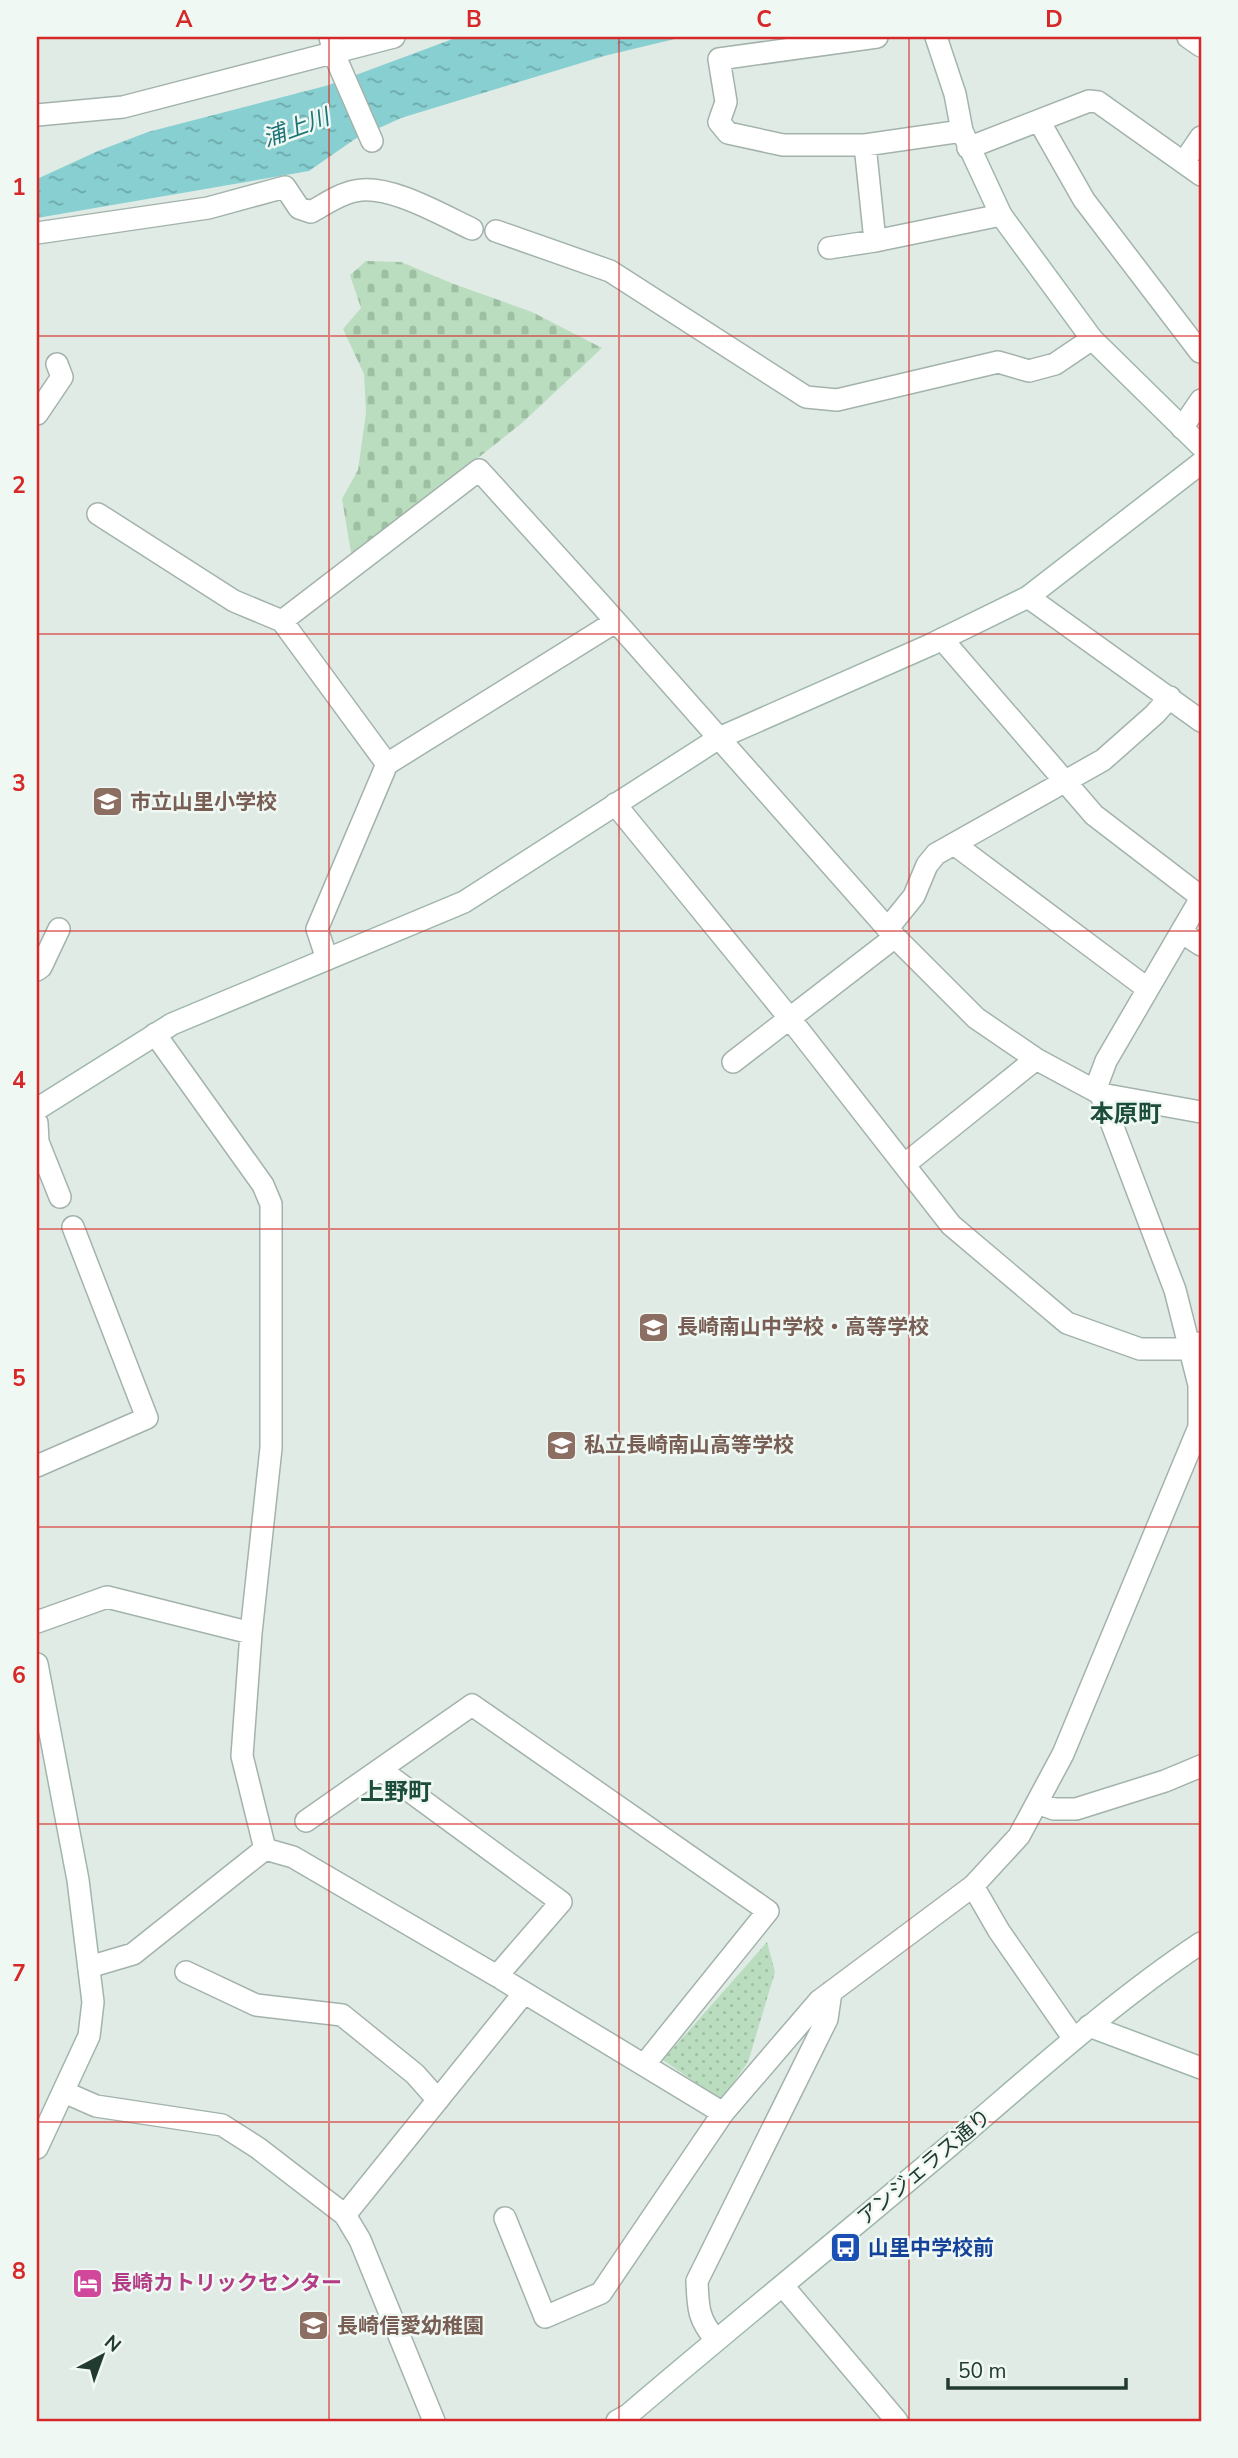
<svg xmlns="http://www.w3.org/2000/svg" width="1238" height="2458" font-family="'Nunito Sans','Noto Sans JP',sans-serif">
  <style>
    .grass { fill: url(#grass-dots) }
    .cemetery { fill: url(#cemetery-stones) }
    .water { fill: url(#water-ripples) }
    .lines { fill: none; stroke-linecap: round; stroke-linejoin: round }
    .street-casing { stroke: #a3b3ab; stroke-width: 24 }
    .secondary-casing { stroke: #9fb7ab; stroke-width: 24 }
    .street { stroke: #fff; stroke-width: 21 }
    .secondary { stroke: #fff; stroke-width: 21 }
    .grid { fill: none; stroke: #d62828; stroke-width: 2; stroke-opacity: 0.55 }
    .labels { text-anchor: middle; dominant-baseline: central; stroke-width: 5; stroke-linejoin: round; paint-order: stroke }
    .education-label { font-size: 21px; font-weight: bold; fill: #785e54; stroke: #f0f8f3; text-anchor: start }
    .street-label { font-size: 21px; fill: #213b31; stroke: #f0f8f3 }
    .transit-label { font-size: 21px; font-weight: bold; fill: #164399; stroke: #f0f8f3; text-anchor: start }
    .hotel-label { font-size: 21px; font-weight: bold; fill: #b23c85; stroke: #f0f8f3; text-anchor: start }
    .water-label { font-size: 23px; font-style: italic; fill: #1b7377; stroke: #f0f8f3 }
    .quarter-label { font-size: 24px; font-weight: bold; fill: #1d4e3c; stroke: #f0f8f3 }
    .neatline { fill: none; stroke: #d62828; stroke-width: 2.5 }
    .grid-label { font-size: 23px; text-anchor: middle; font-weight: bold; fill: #d62828 }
  </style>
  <defs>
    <pattern id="grass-dots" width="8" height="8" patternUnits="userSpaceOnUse" patternTransform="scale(1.75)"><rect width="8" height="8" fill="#b9ddbe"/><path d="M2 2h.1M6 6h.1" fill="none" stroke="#9fbfa4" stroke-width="1.8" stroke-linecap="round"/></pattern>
    <pattern id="cemetery-stones" width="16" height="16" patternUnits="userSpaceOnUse" patternTransform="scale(1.75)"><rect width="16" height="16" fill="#b9ddbe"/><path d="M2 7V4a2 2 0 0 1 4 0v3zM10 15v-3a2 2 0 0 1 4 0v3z" fill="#9fbfa4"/></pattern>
    <pattern id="water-ripples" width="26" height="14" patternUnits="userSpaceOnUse" patternTransform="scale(1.75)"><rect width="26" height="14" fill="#87cfd1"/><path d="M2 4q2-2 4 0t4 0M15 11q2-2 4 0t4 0" fill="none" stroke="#6ea9aa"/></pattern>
  </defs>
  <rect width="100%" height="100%" fill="#e0ebe5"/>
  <path class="grass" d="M767,1942l8,30 -27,90 -27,38 -58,-40z"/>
  <path class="cemetery" d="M366,261l35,1 50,21 81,29 70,36 -80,75 -170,135 -10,-59 16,-29 8,-57 -2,-39 -21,-45 18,-21 -11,-33z"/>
  <path class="water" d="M458,37h225l-79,19 -203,62 -46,21 -46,32 -272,47v-39l61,-28 50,-19 181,-47z"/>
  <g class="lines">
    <defs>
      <path id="street" d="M330,37l4,17 38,87
        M877,37l-158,22 7,43 -7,20 9,11 55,12h82l97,-14
        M1188,37l13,9
        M37,115l86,-8 271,-70
        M1039,121l45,79 116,152
        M865,145l10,96
        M968,148l121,-47 9,1 103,73
        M1184,162l17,-25
        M496,231l114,40 196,126 31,3 161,-38 31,9 26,-7 37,-25
        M37,233l171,-25 77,-21 14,21 12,4c13,-7 28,-18 44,-21 33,-8 87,24 117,38
        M829,248l46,-7 126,-26
        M37,414l25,-37 -5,-13
        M1182,428l19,-28
        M98,514l136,87 48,20 105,143
        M1028,597l173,124
        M282,621l197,-151 124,137 292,330 81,81 60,41 65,35 100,18
        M942,639l152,176 107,82
        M615,804l176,216 160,205 116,98 73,26h49l10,-6
        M954,844l194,145
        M888,928l26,-32 13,-31 9,-11 167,-94 52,-46 15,-17
        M1181,932l20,13
        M327,959l-10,-30 70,-165 228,-142
        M37,970l4,-3 18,-38
        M155,1034l108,151 8,19v244l-20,185 -9,123 23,93
        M733,1062l162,-125
        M37,1123l1,19 22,55
        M904,1165l132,-106
        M37,1466l110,-48 -74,-191
        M37,1622l70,-25 144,36
        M381,1770l180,132 -64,74
        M1037,1803l17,6h22l89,-28 36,-15
        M306,1821l166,-116 296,206 -124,154
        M265,1849l28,8 204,119 226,137
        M973,1886l26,45 75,108
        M89,1967l44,-13 132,-105
        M186,1972l70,33 86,10 73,59 23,26
        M64,2092l32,14 126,19 36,23 87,67 15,25 74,181
        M345,2215l179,-222
        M505,2218l40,99 56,-24 122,-180 96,-112 154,-115 46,-50 44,-82 136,-327v-42l-24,-95 -78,-205 9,-24 95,-163
        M783,2286l114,135
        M716,2340c-18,-21 -18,-32 -19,-59l130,-262 4,-27"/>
      <path id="secondary" d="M936,37l19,57 7,37 39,84 91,124 109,107
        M37,1109l135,-85 292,-122 255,-164 211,-93 98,-48 173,-134
        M37,1664l41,216 15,122 -4,34 -52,112
        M1089,2026l112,42
        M617,2421l11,-6c103,-88 209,-174 313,-262 85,-72 167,-148 260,-210"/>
    </defs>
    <use href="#street" class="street-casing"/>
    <use href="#secondary" class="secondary-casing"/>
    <use href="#street" class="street"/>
    <use href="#secondary" class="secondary"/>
  </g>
  <path class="grid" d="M329,37v2384M619,37v2384M909,37v2384M37,336h1164M37,634h1164M37,931h1164M37,1229h1164M37,1527h1164M37,1824h1164M37,2122h1164"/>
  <defs>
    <symbol id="school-square" viewBox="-11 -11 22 22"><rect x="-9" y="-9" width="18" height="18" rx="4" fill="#8d6e63" stroke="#f0f8f3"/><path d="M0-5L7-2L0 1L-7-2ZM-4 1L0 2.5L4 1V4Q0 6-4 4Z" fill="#fff"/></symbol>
    <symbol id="bus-square" viewBox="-11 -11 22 22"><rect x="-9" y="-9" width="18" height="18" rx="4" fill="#1a4fb4" stroke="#f0f8f3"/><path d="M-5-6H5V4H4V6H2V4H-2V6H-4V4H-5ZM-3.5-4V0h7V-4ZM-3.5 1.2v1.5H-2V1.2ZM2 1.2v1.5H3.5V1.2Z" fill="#fff"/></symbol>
    <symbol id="hotel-square" viewBox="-11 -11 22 22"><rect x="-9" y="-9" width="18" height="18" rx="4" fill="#d1479c" stroke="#f0f8f3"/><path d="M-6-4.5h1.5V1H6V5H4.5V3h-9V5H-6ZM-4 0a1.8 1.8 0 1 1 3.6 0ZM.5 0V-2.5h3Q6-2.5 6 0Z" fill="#fff"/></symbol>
  </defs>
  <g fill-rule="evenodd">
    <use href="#school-square" x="90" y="784" width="35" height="35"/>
    <use href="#school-square" x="636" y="1310" width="35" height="35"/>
    <use href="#school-square" x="544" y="1428" width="35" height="35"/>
    <use href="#bus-square" x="828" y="2230" width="35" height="35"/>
    <use href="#hotel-square" x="70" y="2266" width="35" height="35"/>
    <use href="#school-square" x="296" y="2308" width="35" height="35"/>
  </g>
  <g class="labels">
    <g class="education-label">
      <text x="130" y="802">市立山里小学校</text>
      <text x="677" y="1327">長崎南山中学校・高等学校</text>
      <text x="584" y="1445">私立長崎南山高等学校</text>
      <text x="337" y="2326">長崎信愛幼稚園</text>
    </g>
    <g class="street-label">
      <text transform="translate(924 2167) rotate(-40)">アンジェラス通り</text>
    </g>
    <g class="transit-label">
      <text x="868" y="2248">山里中学校前</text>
    </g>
    <g class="hotel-label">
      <text x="111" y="2283">長崎カトリックセンター</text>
    </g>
    <g class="water-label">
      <text transform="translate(296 128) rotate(-20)">浦上川</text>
    </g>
    <g class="quarter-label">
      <text x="1126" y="1114">本原町</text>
      <text x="396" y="1792">上野町</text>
    </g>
  </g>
  <rect width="1238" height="2458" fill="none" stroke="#f0f8f3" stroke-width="77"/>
  <g transform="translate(102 2356) rotate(41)" stroke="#f0f8f3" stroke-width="5" paint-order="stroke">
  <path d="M0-5L12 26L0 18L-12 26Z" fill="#213b31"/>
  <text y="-10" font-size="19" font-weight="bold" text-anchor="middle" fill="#213b31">N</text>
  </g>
  <path d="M948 2378v10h178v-10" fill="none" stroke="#213b31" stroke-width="3.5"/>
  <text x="958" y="2378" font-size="21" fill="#213b31" stroke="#f0f8f3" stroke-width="5" paint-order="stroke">50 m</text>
  <rect x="38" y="38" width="1162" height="2382" class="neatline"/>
  <g class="grid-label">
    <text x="184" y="27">A</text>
    <text x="474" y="27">B</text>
    <text x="764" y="27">C</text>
    <text x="1054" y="27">D</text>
    <text x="19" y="195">1</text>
    <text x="19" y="493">2</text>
    <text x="19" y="791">3</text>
    <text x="19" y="1088">4</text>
    <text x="19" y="1386">5</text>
    <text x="19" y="1683">6</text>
    <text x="19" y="1981">7</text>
    <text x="19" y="2279">8</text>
  </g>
</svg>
